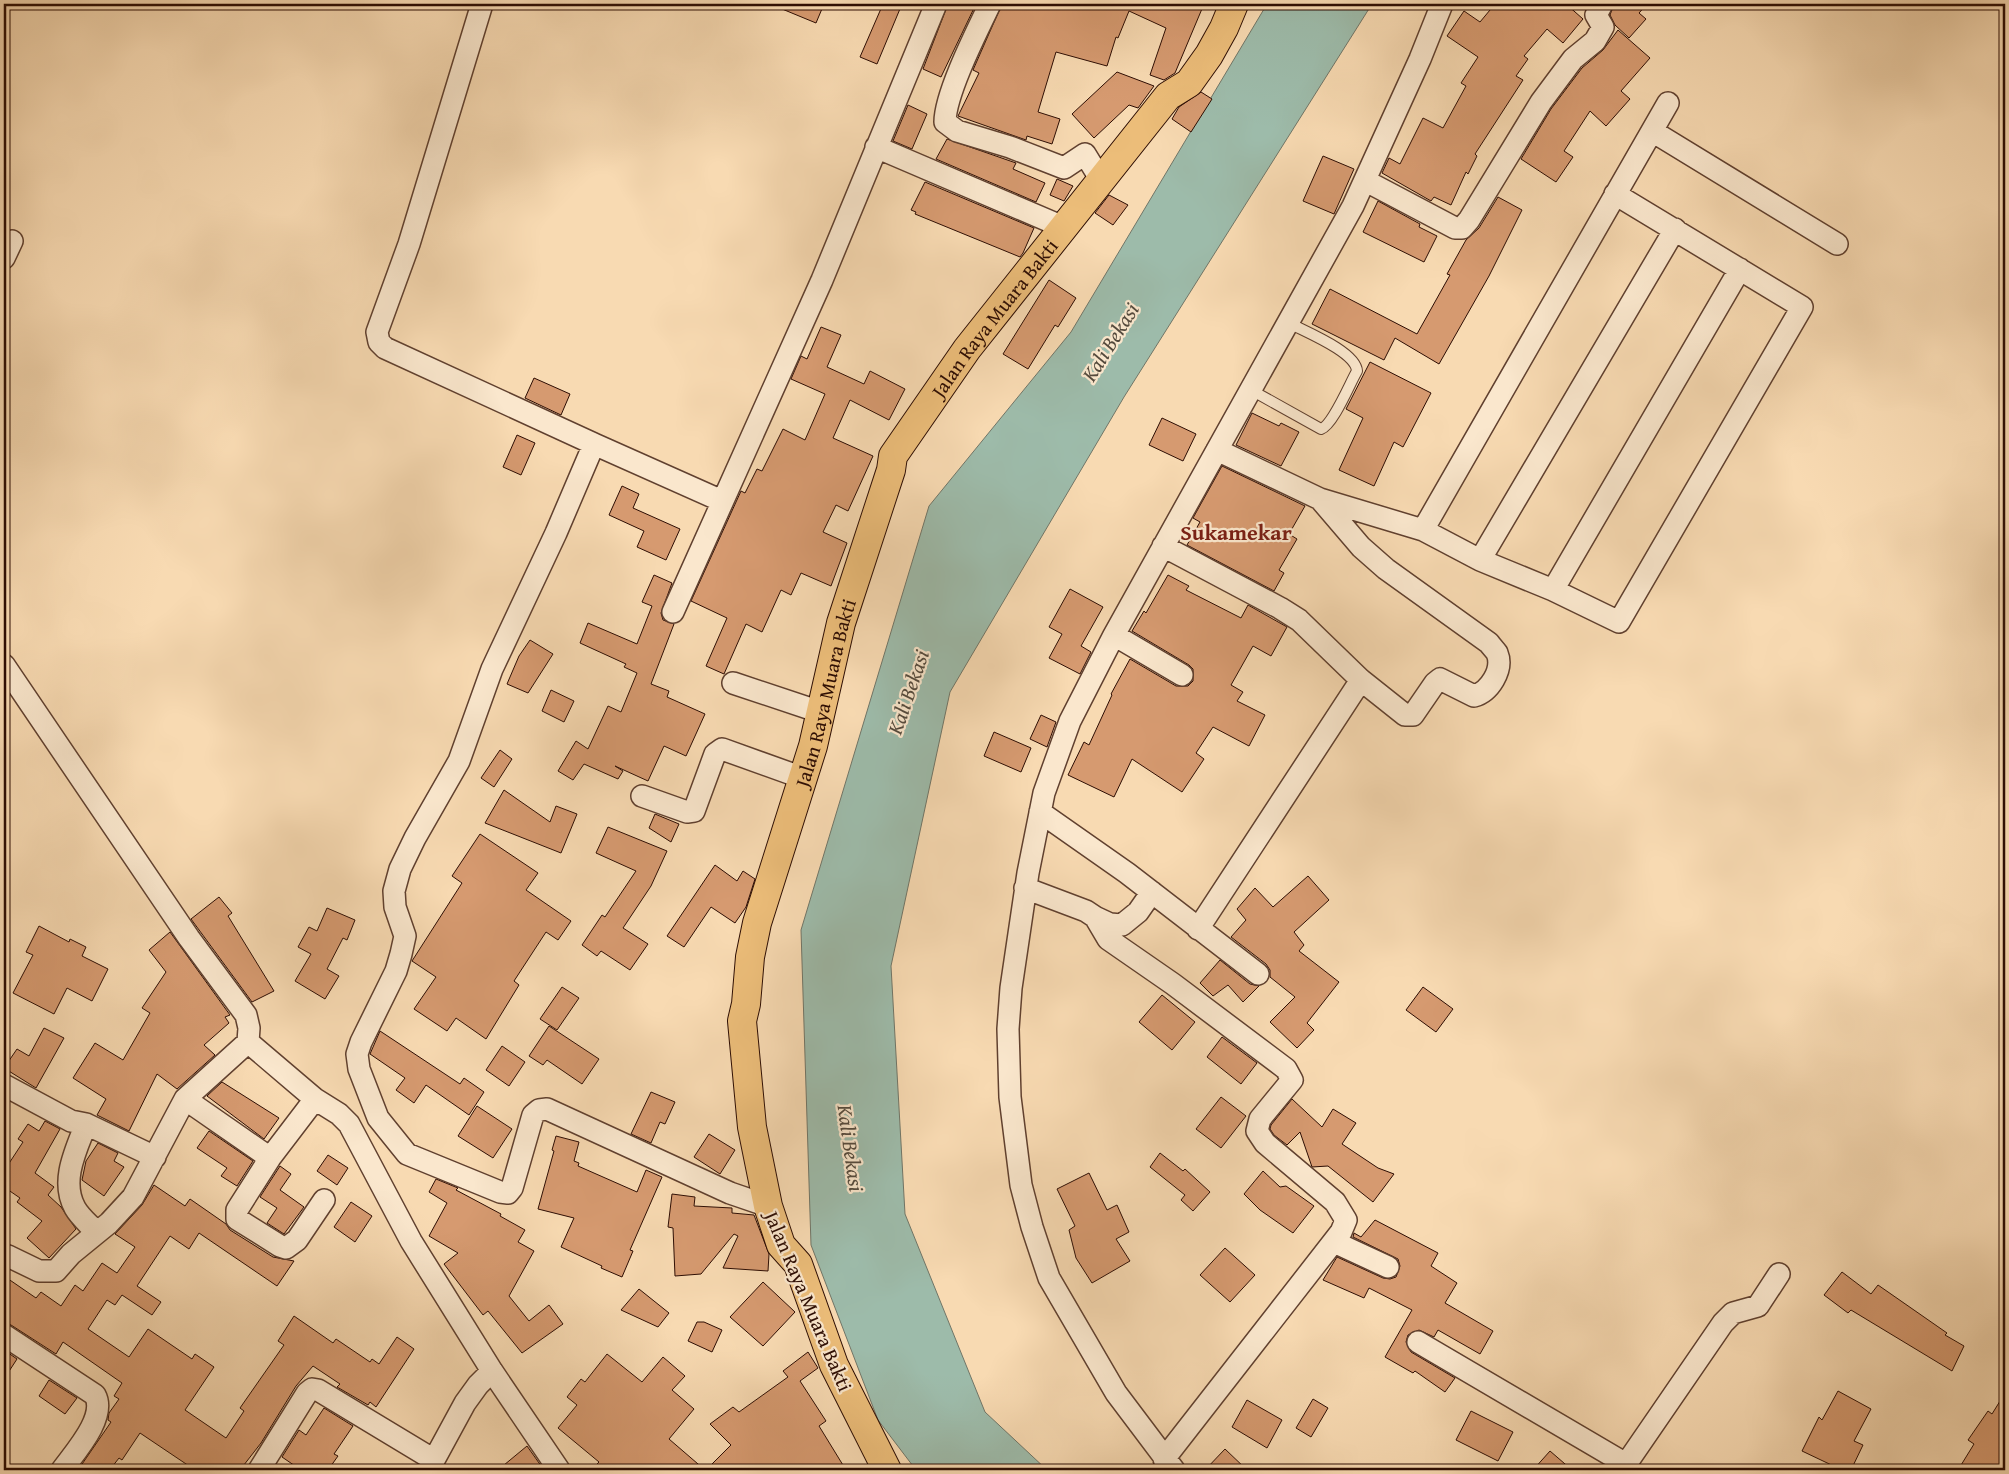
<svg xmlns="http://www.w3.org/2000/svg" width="2009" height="1474" font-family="'Gentium Book Plus',serif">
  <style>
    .water { fill: #9dbbaa; stroke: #707567 }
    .building { fill: #d69a70; stroke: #2d0d03 }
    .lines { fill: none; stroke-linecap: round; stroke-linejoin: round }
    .service-casing { stroke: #60402f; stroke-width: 12 }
    .minor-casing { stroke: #60402f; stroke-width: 24 }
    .primary-casing { stroke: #2d0d03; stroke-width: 30 }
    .service { stroke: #fae7cd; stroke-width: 10 }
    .minor { stroke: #fae7cd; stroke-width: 21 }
    .primary { stroke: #ecbd79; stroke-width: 28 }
    .labels { text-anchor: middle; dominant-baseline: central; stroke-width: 4.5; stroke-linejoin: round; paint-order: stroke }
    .street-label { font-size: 20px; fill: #2d0d03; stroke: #fae7cd }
    .water-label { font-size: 21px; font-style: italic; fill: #544a3d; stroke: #fae7cd }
    .quarter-label { font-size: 22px; font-weight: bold; fill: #7a1f14; stroke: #fae7cd }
  </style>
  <rect width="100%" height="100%" fill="#f8dab2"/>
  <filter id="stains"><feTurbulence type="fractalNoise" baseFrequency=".004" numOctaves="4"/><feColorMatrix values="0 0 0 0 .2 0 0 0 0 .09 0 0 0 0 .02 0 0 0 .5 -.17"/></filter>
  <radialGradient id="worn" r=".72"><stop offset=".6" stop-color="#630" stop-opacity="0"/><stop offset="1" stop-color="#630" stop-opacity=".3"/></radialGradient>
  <path class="water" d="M1267,4h105l-248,393 -174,295 -59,274 14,248 80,198 62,58h-131l-38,-50 -67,-175 -10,-315 128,-424 142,-174z"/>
  <path class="building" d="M770,4h54l-8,19z
    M883,4h19l-25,60 -17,-7z
    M948,4h28l-35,73 -18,-8z
    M1002,4h202l-29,69 -11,7 -14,-5 16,-47 -37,-17 -11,27 -2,-1 -9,29 -51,-14 -18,60 22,7 -8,25 -25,-8 -1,4 -68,-24 21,-43 -6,-3z
    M1495,4h71l17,15 -20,24 -16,-14 -23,27 4,3 -12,17 7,4 -48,74 2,2 -9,18 -2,-2 -15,33 -17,-8 -3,4 -49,-28 7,-15 11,6 23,-46 20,10 23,-42 -5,-3 17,-26 -31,-21 17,-25 16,11z
    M1614,4h33l-8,9 7,6 -17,19 -14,-13 -5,-10z
    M1618,30l32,28 -29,33 9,8 -24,27 -16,-15 -26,40 9,6 -17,25 -35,-23 30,-50 31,-41 21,-18z
    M1117,72l37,14 -16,22 -9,-3 -35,33 -22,-24z
    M1201,92l11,7 -21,33 -19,-13 7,-12z
    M908,105l19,9 -15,35 -19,-8z
    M947,139l69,24 -3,6 32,14 -9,19 -100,-43z
    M1323,156l31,13 -20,45 -31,-13z
    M1057,179l16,7 -9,15 -14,-6z
    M925,182l109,46 -11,25 -3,4 -105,-43 1,-2 -5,-2z
    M1109,195l19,10 -15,20 -18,-12z
    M1498,197l24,13 -33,66 -50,88 -44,-26 -11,22 -72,-36 18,-35 87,45 33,-59 -3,-1 19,-34 13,-12z
    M1378,201l42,23 -1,3 18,9 -13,26 -61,-30z
    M1049,280l27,18 -18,29 -3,-2 -27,44 -25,-15z
    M821,327l20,8 -14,32 37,17 6,-13 35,18 -16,31 -39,-20 -17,38 40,18 -25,55 -12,-6 -13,27 24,11 -16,43 -30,-13 -10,22 -10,-5 -19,42 -16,-8 -22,50 -18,-8 21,-48 -36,-17 50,-110 4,2 12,-24 5,2 21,-42 22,11 20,-46 -34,-15 10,-23 6,3z
    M1370,362l61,31 -28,54 -9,-5 -20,44 -35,-16 24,-52 -17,-9z
    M534,378l36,16 -9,21 -36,-17z
    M1252,413l27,13 2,-3 18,9 -18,34 -45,-21z
    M1162,418l34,16 -13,27 -34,-16z
    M517,435l18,8 -14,32 -18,-8z
    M1222,466l83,40 -16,28 8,5 -18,31 5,3 -10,18 -87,-46 13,-23 -7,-4z
    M622,486l17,8 -6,14 47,21 -14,31 -29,-13 7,-16 -35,-16z
    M654,575l18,8 -11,30 2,7 11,4 -23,60 18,7 -2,6 38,17 -19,42 -22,-10 -16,35 -33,-15 8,5 -5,8 -34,-15 -11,16 -15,-9 18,-30 12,8 20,-43 13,6 16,-39 -13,-6 2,-3 -46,-21 8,-20 49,21 15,-38 -10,-4z
    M1168,575l21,11 -3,4 55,28 7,-13 39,22 -16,29 -18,-10 -22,39 12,7 -6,9 28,14 -16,31 -36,-19 -17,26 8,6 -22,33 -50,-33 -18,38 -46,-22 16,-33 5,3 23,-50 -1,-1 19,-35 46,27h12l5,-5v-12l-4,-4 -57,-34 12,-20 2,2z
    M1070,589l33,18 -22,39 10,6 -11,22 -31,-16 13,-24 -13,-7z
    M530,640l23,14 -25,39 -21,-9 12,-28z
    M551,690l23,11 -10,21 -22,-11z
    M1041,715l15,7 -9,25 -17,-8z
    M994,732l37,16 -10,24 -37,-16z
    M500,750l12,9 -18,28 -13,-9z
    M504,790l46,32 6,-16 21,8 -16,39 -76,-30z
    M655,814l24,10 -8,18 -22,-14z
    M608,827l59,24 -16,35 -28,42 25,16 -18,26 -29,-19 -4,5 -15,-11 20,-30 3,2 31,-46 -40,-18z
    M480,834l58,39 -12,17 45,31 -13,19 -12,-8 -32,49 5,4 -33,54 -30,-21 -9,13 -33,-22 22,-32 -24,-16 50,-78 -10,-7z
    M715,865l22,16 6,-10 12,8 -9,28 -11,16 -24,-16 -27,40 -17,-11z
    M1308,876l21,24 -35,32 10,13 -5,6 40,31 -32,41 7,7 -17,18 -27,-26 25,-25 -25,-20v-7l-4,-6 -35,-27 15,-17 -9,-11 18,-21 18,19z
    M219,897l13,16 -4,3 46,75 -22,11 -61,-83z
    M327,908l28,12 -8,20 -4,-2 -16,31 12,7 -14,23 -30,-18 16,-27 -13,-7 11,-20 8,4z
    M39,926l30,16 1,-3 16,8 -4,9 26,13 -16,32 -25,-13 -13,26 -41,-21 20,-38 -7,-3z
    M170,932l60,83 -5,2 4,6 -25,22 11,10 -38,34 -20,-15 -28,57 -32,-16 9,-16 -33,-21 22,-35 28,17 27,-47 -8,-5 24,-36 -17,-22z
    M1220,960l30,24 9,2 -16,16 -15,-17 -15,11 -13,-13z
    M562,987l17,11 -22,32 -17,-11z
    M1423,987l30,22 -17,23 -30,-22z
    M1162,995l33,27 -23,28 -33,-28z
    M549,1026l50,33 -17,25 -35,-24 -4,5 -14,-9z
    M44,1028l20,10 -28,50 -32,-20 13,-19 12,7z
    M380,1031l80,53 4,-6 20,14 -15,23 -43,-30 -12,18 -18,-13 9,-12 -35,-24z
    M1222,1037l35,26 -16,21 -34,-27z
    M502,1046l23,16 -16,24 -23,-16z
    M222,1082l57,36 -15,21 -57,-43z
    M651,1092l24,10 -10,22 -5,-2 -9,21 -20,-9z
    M1221,1097l25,19 -25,32 -25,-19z
    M1292,1099l30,28 11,-18 23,14 -14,21 36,24 16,6 -21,28 -45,-36 -16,1 -12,-35 -13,13 -13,-10 -4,-6 1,-4z
    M477,1106l35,23 -19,29 -35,-22z
    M45,1121l15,8 -25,44 19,14 -6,8 13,12 15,22 -27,29 -22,-20 15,-17 -25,-19 3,-4 -16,-11v-16l19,-29 -5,-3 10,-15 11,7z
    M209,1131l44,30 -16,25 -16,-10 6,-8 -30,-20z
    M709,1134l26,16 -15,24 -26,-17z
    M556,1136l23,6 -5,19 5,2 -1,3 59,26 9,-22 16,7 -32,73 3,1 -11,26 -21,-9 1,-2 -41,-19 13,-29 -36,-9 16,-58 -2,-1z
    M98,1143l20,10 -4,8 10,6 -20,29 -22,-16 4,-19z
    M1160,1153l23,18 2,-2 25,23 -17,19 -12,-11 4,-5 -35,-28z
    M328,1155l20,13 -11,17 -20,-14z
    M280,1166l11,8 -11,16 24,17 -20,27 -17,-11 10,-15 -17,-11z
    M1263,1171l17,16 6,-1 28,20 -21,27 -33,-23 -16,-16z
    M1089,1173l18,37 10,-5 12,27 -13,7 14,22 -38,22 -16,-25 -7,-28 6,-4 -18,-37z
    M436,1179l22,9 -2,2 45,24 -1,2 25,14 -7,12 16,9 -25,45 20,25 20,-16 14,19 -41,29 -34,-42 -5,4 -39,-51 14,-11 -29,-17 18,-33 -18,-11z
    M154,1185l31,21 5,-7 36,25 4,6 43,27 21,4 -17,25 -78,-53 -10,16 -19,-13 -33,50 24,16 -9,13 -30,-20 -7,10 -8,-5 -19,29 41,28 19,-28 44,30 3,-5 19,13 -29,43 41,28 18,-27 -4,-3 44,-63 -6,-4 16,-25 39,27 3,-4 34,23 2,-3 7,5 18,-27 17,12 -38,58 -6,-5 -2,3 -31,-18 3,-3 -27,-18 -17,20 -35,57 -21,27h-45l-55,-37 -18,27 -3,-2 -7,9 4,3h-38l33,-48 -3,-2 1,-7 10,-14 -5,-3 8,-13 -59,-41 -7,12 -45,-29 -7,-2v-47l32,22 5,-6 20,14 14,-21 8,6 19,-28 15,10 18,-26 -20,-13 27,-29z
    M672,1194l23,3 -1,9 38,2v5l22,2 15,39 -1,17 -45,-3 15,-32 -4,-2 -33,40 -26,2 -2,-48 -5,-1z
    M351,1202l21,14 -17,26 -21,-15z
    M1375,1220l63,33 -7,13 26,17 -12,20 48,28 -13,23 -42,-24 -4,7 -15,-7 -11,5 -2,7 5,10 44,26 -10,14 -30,-21 -2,2 -28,-16 27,-47 -43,-22 -5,10 -41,-18 14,-23 46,21 7,1 6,-2 4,-11 -2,-7 -45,-22 1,-4 7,4z
    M1225,1248l30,27 -25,27 -30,-27z
    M1842,1272l29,22 7,-9 69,48 -2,2 19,11 -12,25 -101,-61 -3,3 -24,-18z
    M763,1282l32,30 -32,34 -33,-29z
    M639,1289l30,24 -11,14 -37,-17z
    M697,1322h7l18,8 -10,22 -24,-11z
    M4,1350l13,9 -13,20z
    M808,1352l10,16 -18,13 26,40 -7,5 27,44h-140l25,-25 -21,-21 23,-17 6,5 49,-35 -5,-6z
    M607,1354l35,28 21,-25 22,19 -13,14 22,19 -25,30 36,31h-114l8,-8 -41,-34 19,-23 -10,-8 14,-18 4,3z
    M49,1380l28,18 -12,16 -26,-18z
    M1838,1391l33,18 -17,32 9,4 -12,25h-9l-40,-19 17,-34 3,3z
    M2005,1393v77h-47l16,-26 -6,-4 20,-29 4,3z
    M1313,1399l15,9 -17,29 -15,-9z
    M1247,1400l35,20 -15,28 -35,-21z
    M324,1408l29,18 -19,28 4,2 -10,14h-27l-19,-13 17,-27 7,5z
    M1471,1411l42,21 -15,29 -42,-21z
    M527,1446l17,24h-46z
    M1225,1449l22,21h-42z
    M1550,1451l22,19h-39z"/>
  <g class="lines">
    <defs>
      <path id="service" d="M1251,390l70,39c12,-4 29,-46 36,-58 -1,-19 -51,-39 -68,-48"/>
      <path id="minor" d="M482,4l-73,240 -32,88 2,10 6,6 209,96
        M990,4c-13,27 -45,90 -45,118l12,9 53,16 54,21 21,-14 16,26
        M1652,131l185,113
        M876,147l187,80
        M1366,181l89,47h7l7,-8 72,-118 32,-43 22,-18 8,-14 -7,-12 6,-11
        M4,258l8,-17
        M1320,499l103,31 57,30 73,30 66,32 183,-315 -187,-113
        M722,501l-128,-57 -38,89 -64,136 -33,92 -44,77 -15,31 -6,22 1,16 10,29 -4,18 -5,17 -35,71 -4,12 2,15 19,49 29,36 93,38 8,1 4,-5 21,-73 6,-5 8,-1 183,84 38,13
        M1423,530l245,-427
        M1163,546l117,62 19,12 62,60 44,35h8l22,-32 5,-4 34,17c15,-4 30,-26 23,-43 -2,-3 -6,-7 -8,-10l-103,-74 -25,-22 -41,-48 -103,-49
        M1480,560l195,-331
        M1553,590l187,-321
        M673,612l149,-332 114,-276
        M1114,635l68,40
        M4,665l185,273 57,77 3,13 -1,14
        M733,683l87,29
        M642,796l45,16 7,-1 21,-57 7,-5 81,29
        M1040,812l87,61 131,101
        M1025,888l61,23 9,6 13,22 65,45 113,85 6,11 -32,39 -3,12 8,12 70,59 11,18 -5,12 -177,227
        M1095,917l15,7 12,1 16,-13 14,-20
        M1198,929l163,-249
        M4,1085l67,36 15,3 69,33
        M185,1099l85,59
        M315,1099l-45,59 -33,52v9l43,27 6,2 11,-8 27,-40
        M86,1124c-10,26 -26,57 -11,84 5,9 14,16 21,24
        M1334,1242l54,25
        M4,1257l4,-1 31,15h17l15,-17 38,-31 24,-26 52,-98 63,-57 67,57 24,15 10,10 62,117 81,130 67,99
        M4,1335l91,60c12,22 -20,57 -33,75
        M1418,1342l208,122
        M259,1470l48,-77 5,-4 6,1 116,70 31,-57 13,-18 14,-14
        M1174,1470l-58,-77 -67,-115 -17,-51 -11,-42 -11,-88 -2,-68 3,-41 17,-115 16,-80 26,-72 44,-86 239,-429 67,-147 22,-55
        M1622,1470l101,-147 10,-10 25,-7 21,-32"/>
      <g id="primary">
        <path id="s1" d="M887,1470l-53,-105 -36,-101 -17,-19 -13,-39 -16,-79 -10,-106 4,-17 4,-47 7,-34 56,-177 28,-123 50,-153 2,-14 74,-107 201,-253 21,-13 20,-28 15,-27 10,-24"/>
      </g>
    </defs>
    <use href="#service" class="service-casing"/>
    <use href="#minor" class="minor-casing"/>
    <use href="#primary" class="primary-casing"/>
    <use href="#service" class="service"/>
    <use href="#minor" class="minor"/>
    <use href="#primary" class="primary"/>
  </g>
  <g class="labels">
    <g class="street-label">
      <text stroke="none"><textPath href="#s1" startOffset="1236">Jalan Raya Muara Bakti</textPath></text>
      <text stroke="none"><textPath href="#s1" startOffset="818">Jalan Raya Muara Bakti</textPath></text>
      <text transform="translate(809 1301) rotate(67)">Jalan Raya Muara Bakti</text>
    </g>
    <g class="water-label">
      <text transform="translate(1110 342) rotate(-58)">Kali Bekasi</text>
      <text transform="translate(908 692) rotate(-71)">Kali Bekasi</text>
      <text transform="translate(851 1148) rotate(82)">Kali Bekasi</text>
    </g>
    <g class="quarter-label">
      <text x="1236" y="532">Sukamekar</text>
    </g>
  </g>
  <rect width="2009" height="1474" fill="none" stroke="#f8dab2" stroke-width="20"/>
  <rect x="5" y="5" width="1999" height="1464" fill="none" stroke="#2d0d03" stroke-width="2.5"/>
  <rect x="10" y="10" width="1989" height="1454" fill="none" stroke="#2d0d03"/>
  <rect width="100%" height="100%" filter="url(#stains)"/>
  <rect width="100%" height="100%" fill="url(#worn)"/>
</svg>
